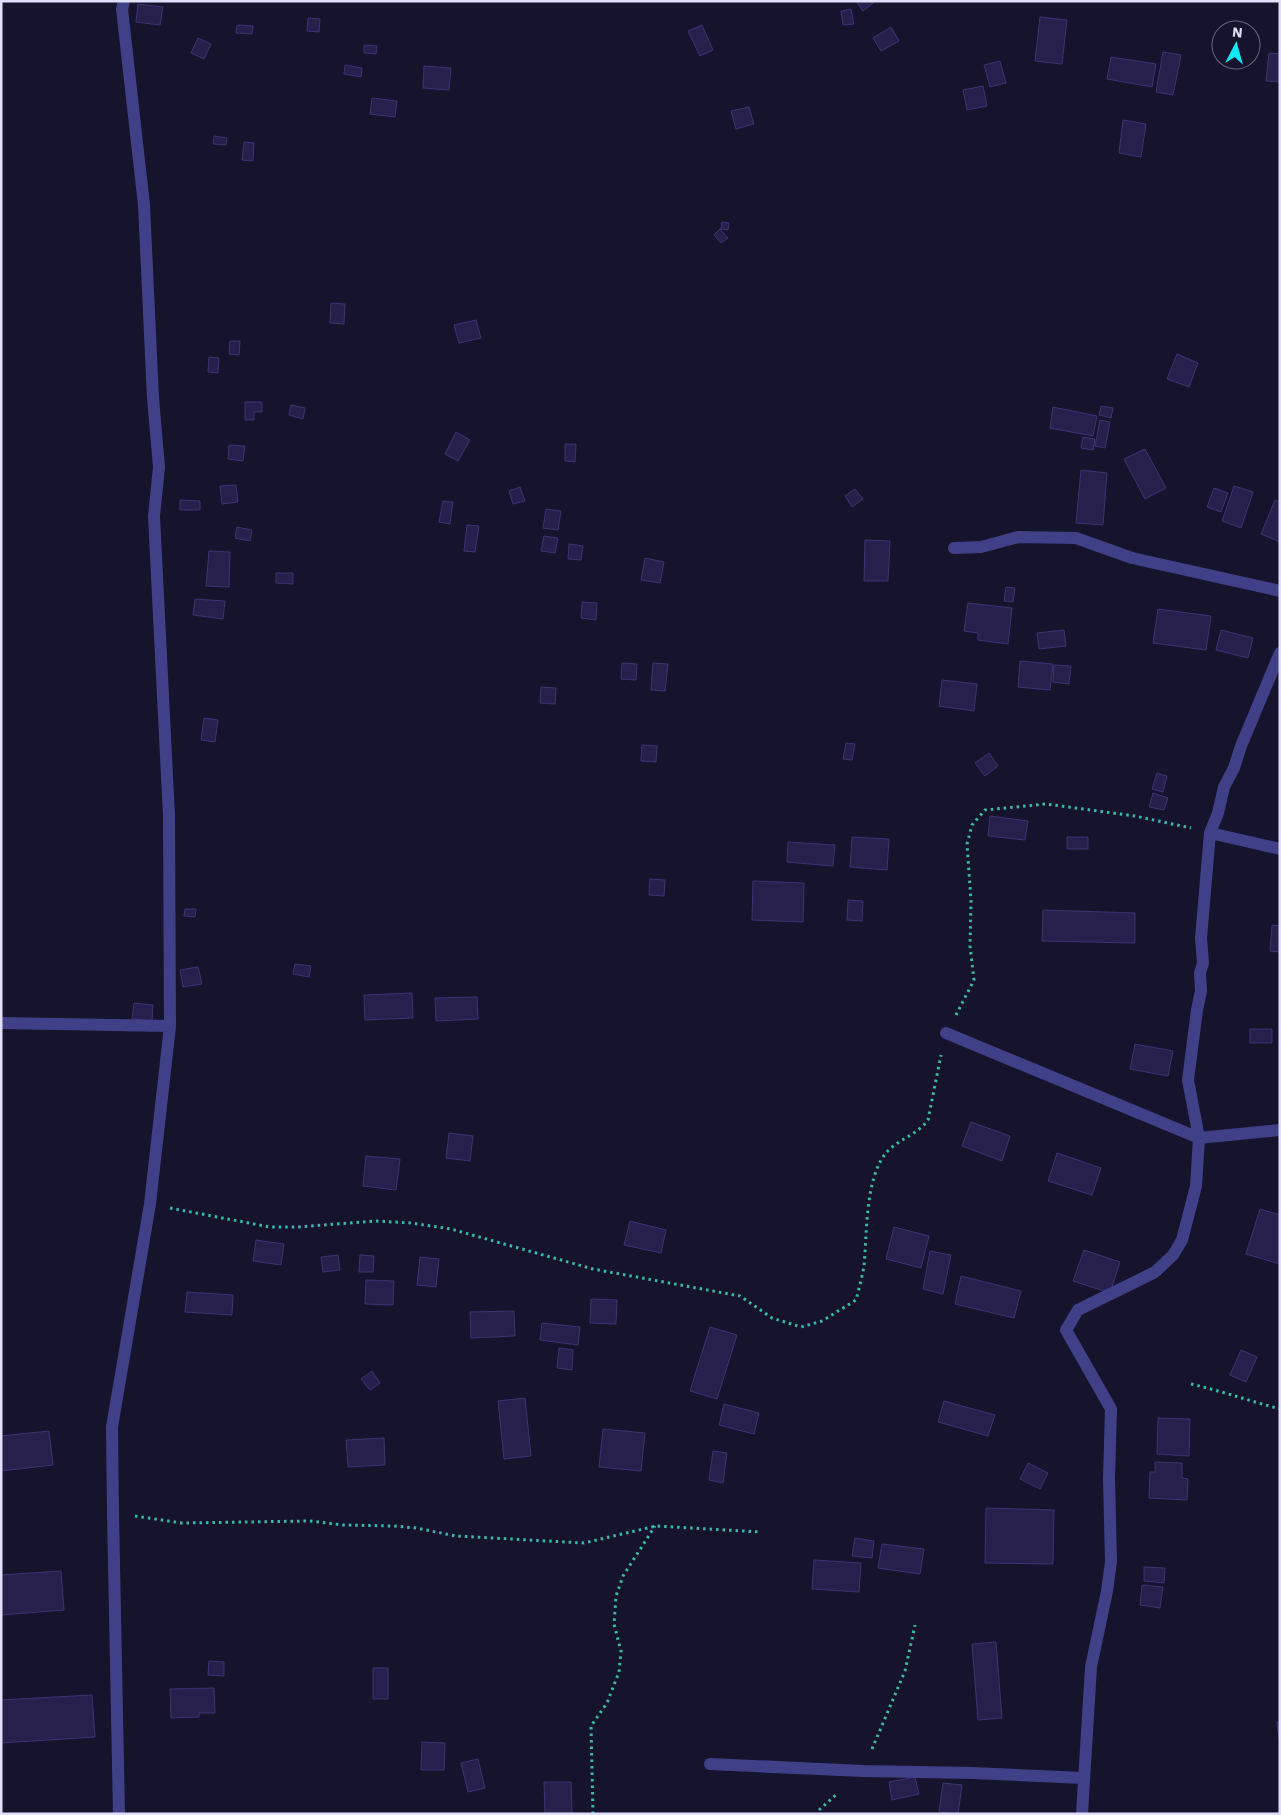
<svg xmlns="http://www.w3.org/2000/svg" width="1281" height="1815" font-family="'Work Sans',sans-serif">
  <style>
    .building { fill: #27204c; stroke: #3d3377 }
    .lines { fill: none; stroke-linecap: round; stroke-linejoin: round }
    .path { stroke: #37baad; stroke-width: 3; stroke-dasharray: 2.5 4; stroke-linecap: butt }
    .street { stroke: #404088; stroke-width: 12 }
  </style>
  <rect width="100%" height="100%" fill="#16132c"/>
  <path class="building" d="M856,1h20l-13,10z
    M138,4l25,3 -3,18 -24,-3z
    M851,9l3,15 -11,1 -2,-14z
    M1040,17l27,3 -5,44 -27,-3z
    M308,18l12,1 -1,13 -12,-1z
    M237,25l16,1 -1,8 -16,-1z
    M702,25l11,25 -13,6 -12,-25z
    M891,27l8,14 -18,10 -8,-13z
    M198,38l13,6 -7,15 -13,-6z
    M364,45l13,1 -1,8 -12,-1z
    M1163,52l18,3 -8,40 -17,-3z
    M1269,53l11,1v28l-14,-1z
    M1111,57l45,7 -4,23 -45,-8z
    M1000,61l6,22 -16,4 -6,-22z
    M345,65l17,3 -1,9 -17,-3z
    M424,66l27,2 -2,22 -26,-2z
    M983,86l4,20 -20,4 -4,-20z
    M372,98l25,3 -2,16 -25,-3z
    M749,107l5,17 -18,5 -5,-18z
    M1123,120l23,4 -5,33 -22,-4z
    M214,136l13,2 -1,7 -13,-1z
    M244,142l10,1 -1,18 -11,-1z
    M722,222l7,1 -1,7 -7,-1z
    M720,229l8,9 -7,5 -7,-8z
    M331,303l14,1 -1,20 -14,-1z
    M476,320l5,18 -22,5 -5,-18z
    M230,341h10l-1,14 -10,-1z
    M1177,354l21,9 -9,24 -22,-8z
    M209,357l10,1 -1,15 -10,-1z
    M245,402h17v10h-8v8h-9z
    M291,405l14,3 -2,11 -14,-4z
    M1101,406l12,2 -2,10 -12,-3z
    M1053,407l44,9 -4,20 -43,-8z
    M1100,420l10,2 -5,26 -10,-2z
    M456,432l14,8 -12,21 -13,-7z
    M1083,437l12,2 -2,11 -12,-2z
    M565,444h11l-1,18 -10,-1z
    M229,445l16,1 -2,15 -15,-2z
    M1145,449l21,39 -21,11 -21,-40z
    M1081,470l26,3 -4,52 -27,-2z
    M236,485l2,17 -16,2 -2,-18z
    M1234,486l19,6 -12,36 -19,-7z
    M520,487l5,14 -12,3 -4,-13z
    M1214,488l14,5 -7,19 -14,-5z
    M855,489l8,10 -11,8 -7,-11z
    M180,500l20,1v9h-20z
    M1275,500l5,2v40l-19,-8z
    M443,501l10,1 -3,22 -11,-2z
    M546,509l15,2 -3,19 -15,-2z
    M467,525l12,1 -4,26 -11,-1z
    M237,527l15,3 -2,11 -15,-3z
    M544,536l14,2 -3,15 -14,-2z
    M865,540l25,1 -2,40h-24z
    M569,544l14,2 -2,14 -13,-1z
    M209,551l21,1 -1,35 -23,-1z
    M645,558l19,4 -4,21 -19,-3z
    M276,573h17v11l-17,-1z
    M1006,587l9,1 -2,14 -9,-1z
    M195,599l30,2 -2,18 -30,-4z
    M582,602l15,1 -1,17 -15,-2z
    M968,603l44,5 -4,36 -30,-4v-7l-14,-2z
    M1158,609l53,7 -5,34 -53,-7z
    M1064,630l2,16 -27,3 -2,-16z
    M1221,630l32,8 -5,20 -32,-8z
    M1020,661l33,3 -3,26 -32,-3z
    M622,663l15,1 -1,16 -15,-1z
    M653,663l15,1 -3,27 -14,-1z
    M1054,665l17,1 -2,18 -16,-2z
    M942,680l35,4 -3,27 -35,-5z
    M541,687l15,1 -1,16 -15,-1z
    M204,718l14,2 -3,22 -14,-2z
    M846,743l9,1 -3,16 -9,-1z
    M642,745l15,1 -1,16 -15,-1z
    M989,753l9,13 -13,10 -10,-13z
    M1157,773l10,3 -4,16 -11,-3z
    M1153,793l15,5 -4,12 -15,-3z
    M990,816l38,5 -3,19 -37,-4z
    M852,837l37,2 -2,31 -37,-3z
    M1067,837h21v12h-21z
    M788,842l47,3 -2,21 -46,-4z
    M650,879l15,1 -1,16 -15,-1z
    M753,881l51,2 -1,39 -51,-2z
    M848,900l15,1 -1,20 -15,-1z
    M185,909h11l-1,8 -11,-1z
    M1043,910l92,3v30l-93,-2z
    M1272,925l8,1v26l-10,-1z
    M295,964l16,2 -2,11 -16,-3z
    M198,967l4,17 -19,3 -3,-17z
    M412,993l1,25 -48,2 -1,-25z
    M477,997l1,22 -42,2 -1,-23z
    M134,1003l19,2 -1,16 -20,-2z
    M1250,1029h22v14h-22z
    M1135,1044l38,7 -5,25 -38,-7z
    M971,1122l39,14 -8,25 -40,-15z
    M449,1133l24,3 -3,25 -24,-3z
    M1057,1153l44,15 -9,27 -44,-14z
    M366,1156l34,3 -4,31 -33,-4z
    M1260,1209l20,6v49l-34,-10z
    M630,1221l36,9 -5,23 -37,-8z
    M894,1227l35,9 -8,32 -35,-9z
    M256,1240l28,4 -3,21 -28,-4z
    M1084,1250l36,12 -10,31 -37,-12z
    M930,1251l21,4 -8,39 -20,-5z
    M338,1255l2,15 -17,2 -2,-15z
    M360,1255l14,1 -1,16h-14z
    M420,1257l19,2 -3,28 -19,-2z
    M961,1276l60,15 -7,27 -59,-14z
    M366,1280l28,1 -1,24 -28,-1z
    M187,1292l46,3 -1,20 -47,-3z
    M591,1299l26,1 -1,24 -26,-1z
    M514,1311l1,25 -44,2 -1,-26z
    M542,1323l38,4 -2,18 -38,-5z
    M710,1327l27,8 -20,64 -27,-8z
    M559,1348l14,2 -1,20 -15,-2z
    M1241,1350l16,7 -11,25 -16,-7z
    M372,1371l8,12 -10,7 -9,-11z
    M525,1398l6,58 -27,3 -6,-58z
    M944,1401l51,14 -7,21 -50,-14z
    M724,1404l35,9 -5,21 -35,-9z
    M1158,1418l32,1 -1,37 -32,-2z
    M603,1429l42,4 -4,38 -42,-4z
    M49,1431l4,34 -52,6v-35z
    M384,1438l1,27 -37,2 -2,-27z
    M713,1451l14,2 -4,30 -14,-3z
    M1155,1462l27,1v15l6,1 -1,21 -38,-2 1,-26h5z
    M1028,1463l20,10 -8,16 -20,-10z
    M986,1508l68,2 -1,54 -68,-1z
    M855,1538l19,3 -2,17 -20,-2z
    M882,1544l42,5 -4,25 -42,-6z
    M814,1560l47,3 -2,29 -47,-3z
    M1144,1567l21,1 -1,15 -20,-2z
    M61,1571l3,39 -63,5v-40z
    M1142,1585l21,2 -3,21 -20,-3z
    M996,1642l6,76 -24,2 -6,-76z
    M209,1661l15,1v14l-16,-1z
    M373,1668h15v31h-15z
    M214,1688l1,25h-16v4l-28,1 -1,-29z
    M92,1695l3,42 -94,6v-43z
    M1277,1722h3v25z
    M422,1742l23,1 -1,27h-23z
    M478,1759l7,29 -17,4 -7,-29z
    M915,1777l4,17 -27,6 -3,-18z
    M544,1782h27l1,32h-27z
    M943,1783l19,2 -4,29 -19,-2z"/>
  <g class="lines">
    <path class="path" d="M956,1015l18,-35 -4,-34 1,-45 -4,-57 5,-19 13,-15 61,-6 89,12 56,12
      M170,1208l100,19h28l78,-6 35,2 40,6 142,40 147,27 32,22 29,9 21,-6 34,-21c3,-11 6,-23 8,-34 3,-31 1,-88 22,-113 12,-14 30,-17 42,-33l13,-65
      M1191,1384c30,7 59,17 89,25
      M135,1516l47,7 128,-2 33,4 51,1 22,2 40,8 128,7 72,-17 105,6
      M872,1749l33,-78 10,-46
      M819,1810l19,-17
      M593,1814l-2,-88 16,-23 12,-31 2,-21 -7,-27 2,-28 7,-20 32,-50"/>
    <path class="street" d="M954,548l27,-1 37,-10 58,1 56,20 148,33
      M1210,833l70,16
      M1,1023l169,3
      M946,1033l253,105 81,-8
      M710,1764l153,7 110,2 111,5
      M119,1814l-6,-301 -1,-86 38,-223 20,-178 -1,-210 -15,-300 5,-49 -6,-69 -9,-193 -22,-196 2,-8
      M1082,1814l9,-147 16,-76 4,-29 -2,-84 2,-69 -45,-79 12,-20 77,-38 18,-17 9,-15 14,-54 3,-48 -11,-58 9,-70 4,-19 -1,-18 3,-10 -2,-25 9,-105 8,-20 6,-26 10,-19 7,-22 39,-93"/>
  </g>
  <rect width="1281" height="1815" fill="none" stroke="#e1dffe" stroke-width="5"/>
  <g transform="translate(1236 45) rotate(6)"><circle r="24" fill="#16132c" stroke="#676580"/>
  <path d="M0-4L9 19L0 12L-9 19Z" fill="#13e7f5"/>
  <text y="-8" font-size="14" font-weight="bold" text-anchor="middle" fill="#e1dffe">N</text>
  </g>
</svg>
